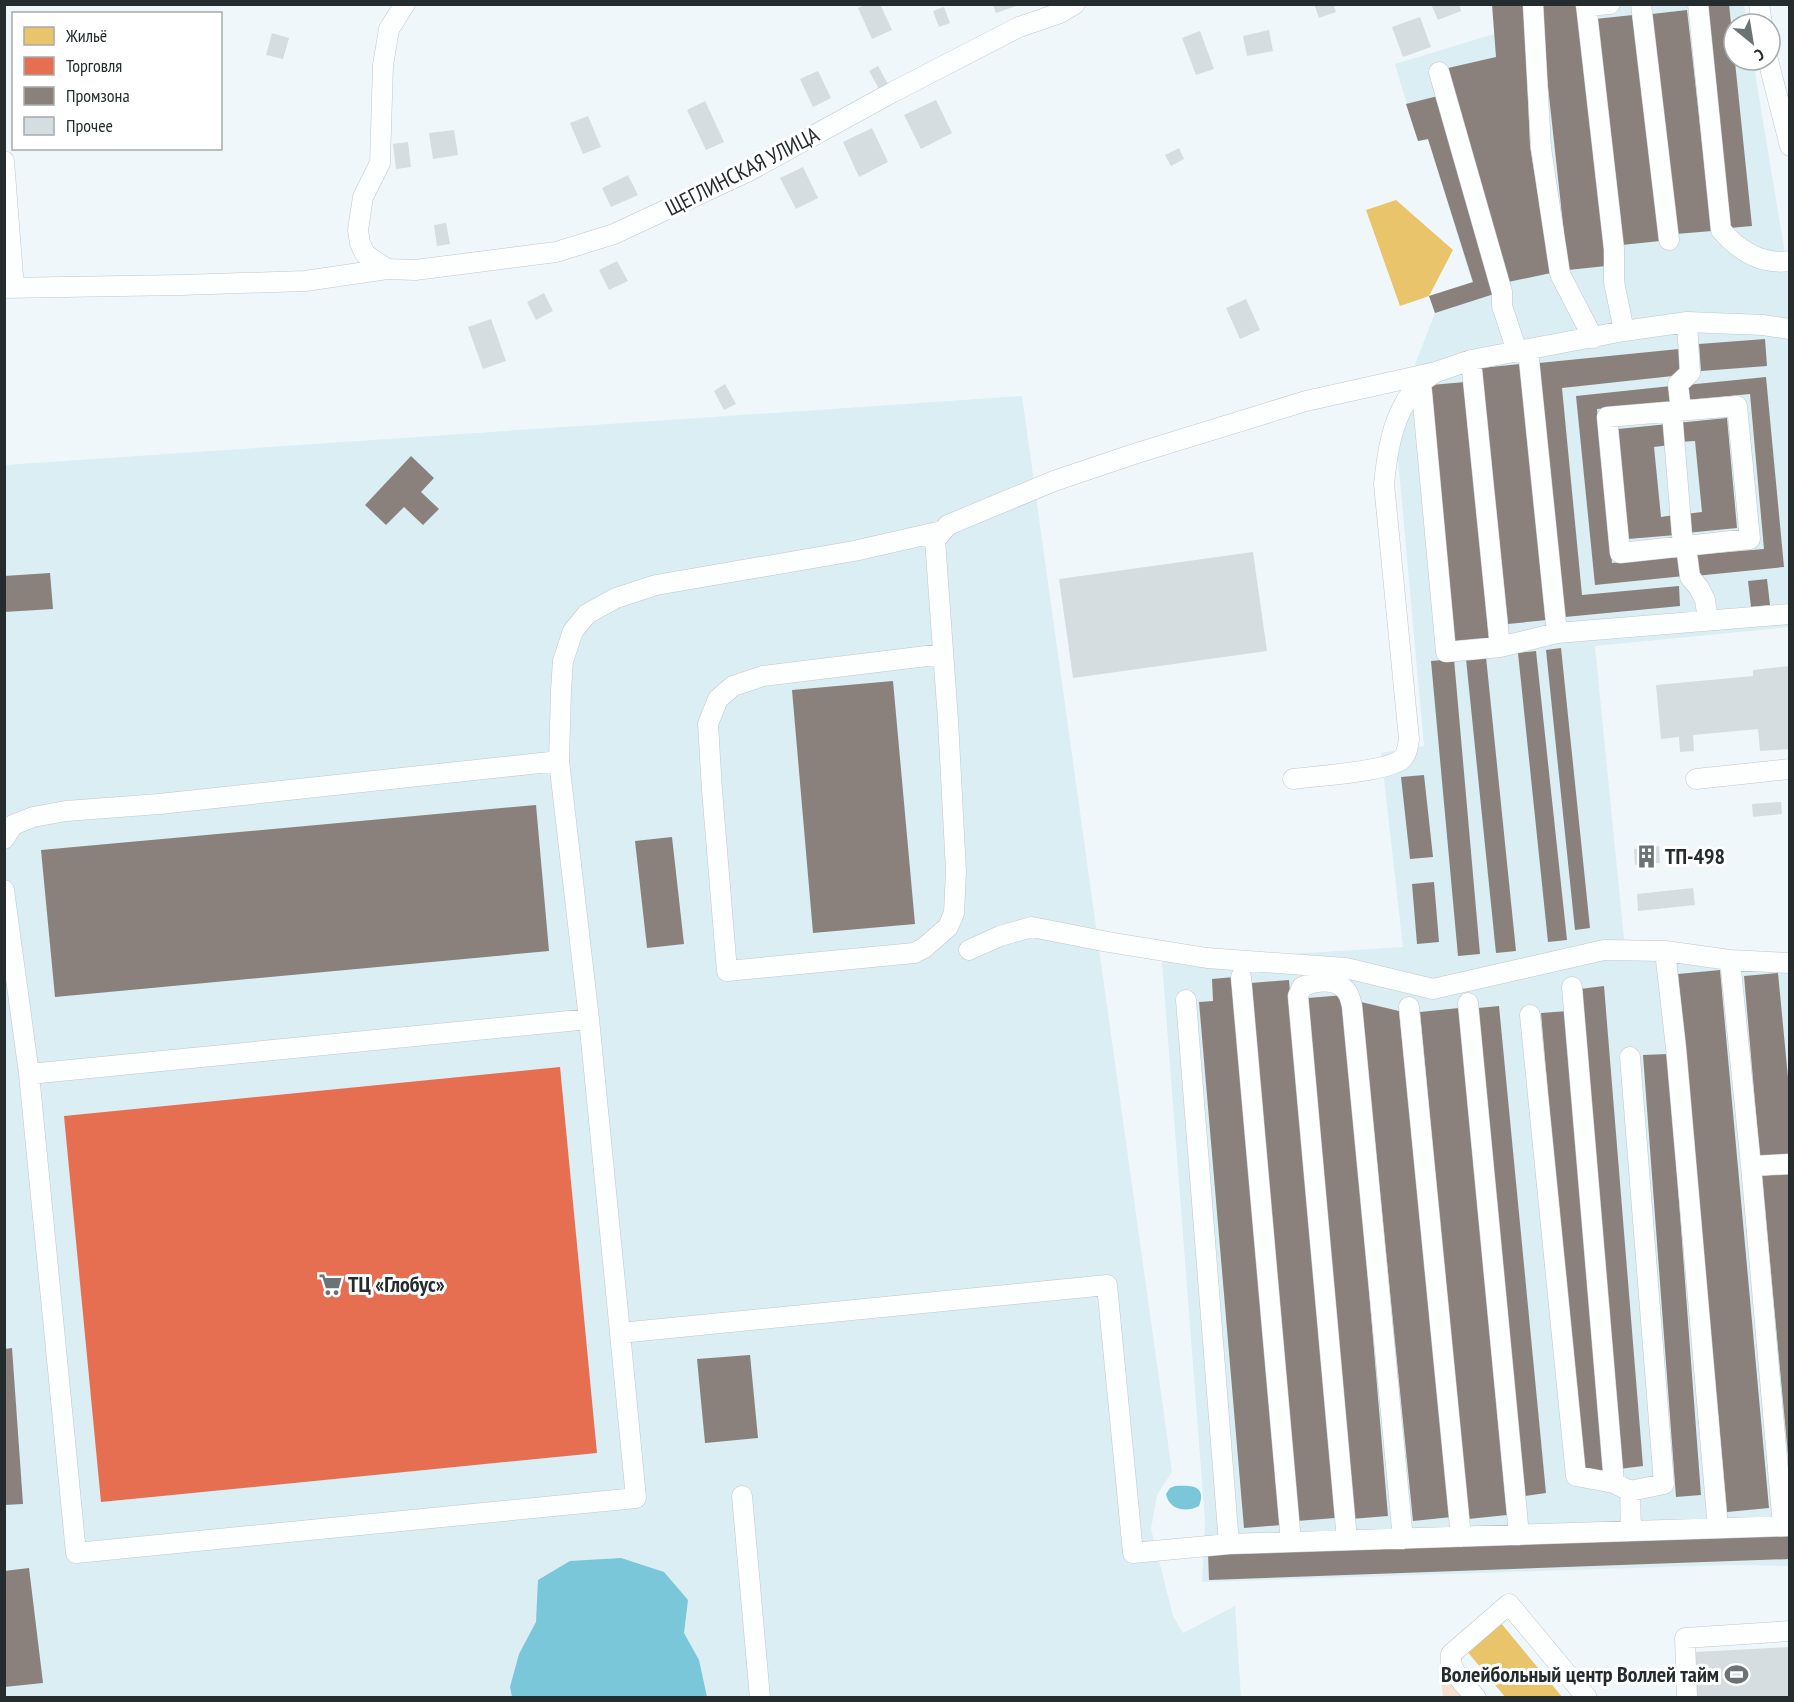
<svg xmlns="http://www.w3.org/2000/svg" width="1794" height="1702" font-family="'PT Sans Narrow',sans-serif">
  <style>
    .built { fill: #daeef4 }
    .green { fill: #f6e0cf }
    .water { fill: #79c7d9 }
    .homes { fill: #e9c46a }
    .shops { fill: #e76f51 }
    .industry { fill: #8a817c }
    .building { fill: #d5dde0 }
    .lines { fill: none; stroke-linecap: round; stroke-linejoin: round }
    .minor-casing { stroke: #c0c7ca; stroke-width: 21 }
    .minor { stroke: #fdfefe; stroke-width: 20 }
    .labels { text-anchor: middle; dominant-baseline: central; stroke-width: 6; stroke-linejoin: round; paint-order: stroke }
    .street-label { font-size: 22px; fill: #242c2e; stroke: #fff }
    .poi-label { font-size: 22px; font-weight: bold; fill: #242c2e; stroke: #fff; text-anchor: start }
  </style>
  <rect width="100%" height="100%" fill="#eff7fa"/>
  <path class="built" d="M1492,5h252l3,19h-13v36h19l36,218v349l-194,19 29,293 165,17v610l-61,-1 -526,17 3,-61 -43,-559 241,-15 -22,-194 43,-7 -27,-298 2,-42 36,-93 -6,-17 43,-14 -44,-142 -10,1 -23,-77 99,-30z
    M1022,396l150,1076 -15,23 -6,34 22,87 10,17 52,-27 6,91 -1236,1v-1233z"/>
  <path class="green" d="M1440,1669l27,28h-24z"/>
  <path class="water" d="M1175,1486c16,-1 32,-1 24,20 -13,7 -30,4 -33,-12l4,-6z
    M621,1558l43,14 24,28 -4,33 15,27 8,37h-195l-2,-10 9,-33 17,-32 2,-42 32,-19z"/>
  <path class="homes" d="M1396,200l57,50 -24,46 -29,10 -34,-96z
    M1500,1622l63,76h-57l-40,-48z"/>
  <path class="shops" d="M560,1067l37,386 -496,49 -37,-386z"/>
  <path class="industry" d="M1492,4h32l6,142 21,127 -43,9 -60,-214 48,-11z
    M1539,4h39l28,262 -38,4z
    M1729,4l23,222 -22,2 -23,-223z
    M1687,10l25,221 -36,3 -24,-220z
    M1633,15l27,226 -38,4 -27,-226z
    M1438,96l56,198 -59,19 -6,-17 44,-14 -45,-143 -10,2 -12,-37z
    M1765,339l2,27 -66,5 -2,-27z
    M1679,349l3,26 -120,13 20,207 97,-9 1,20 -115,11 -26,-254z
    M1520,364l27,256 -39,4 -27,-256z
    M1766,377l18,190 -89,9 -2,-21 71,-6 -14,-155 -63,6 -1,-15z
    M1465,382l24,258 -34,4 -24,-259z
    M1671,386l2,15 -76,8 15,154 70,-7 2,20 -89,9 -19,-189z
    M1727,418l10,110 -51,5 -1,-19 17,-2 -7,-71 -16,1 -2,-19z
    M1668,424l2,21 -16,2 7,70 13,-2 2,20 -48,4 -10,-110z
    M411,456l23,22 -13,14 18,17 -16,16 -19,-18 -18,18 -21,-20z
    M50,573l3,36 -49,3v-36z
    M1767,579l3,26 -19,2 -3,-26z
    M1561,648l29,280 -15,2 -29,-280z
    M1536,651l31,289 -19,2 -30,-289z
    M1486,657l30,294 -20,2 -30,-294z
    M1454,659l26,295 -22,2 -27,-295z
    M893,681l22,243 -102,9 -21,-243z
    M1424,775l9,82 -23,2 -9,-82z
    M536,805l13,146 -494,46 -14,-147z
    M672,837l12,107 -37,4 -12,-107z
    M1434,882l5,60 -22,2 -5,-60z
    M1720,970l49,538 -42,4 -49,-538z
    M1778,973l12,125v59l-30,2 -16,-183z
    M1234,977l47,548 -37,3 -45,-526 14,-1 -1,-22z
    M1289,980l46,538 -38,3 -46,-538z
    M1604,986l39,480 -24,3 -39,-480z
    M1344,995l44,521 -37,3 -43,-521z
    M1361,1002l38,9 53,506 -39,4z
    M1499,1006l47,487 -21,3 -47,-488z
    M1459,1008l48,507 -39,4 -48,-507z
    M1568,1011l40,459 -27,2 -40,-459z
    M1668,1054l33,441 -25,2 -33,-442z
    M1790,1173v282h-2l-26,-279z
    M12,1348l11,156 -19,1v-156z
    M750,1355l8,83 -53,5 -8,-84z
    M1790,1532v27l-581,21 -1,-27z
    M29,1568l14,115 -39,4v-116z"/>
  <path class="building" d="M866,4h14l12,26 -20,9 -14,-31z
    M1314,4h19l3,8 -17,6z
    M1431,4h28l2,7 -23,9z
    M993,5h26l-23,8z
    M944,7l6,16 -11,4 -6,-16z
    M1420,17l11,30 -28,10 -11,-30z
    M1269,30l4,21 -26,5 -4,-20z
    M1200,31l14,38 -18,6 -14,-37z
    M272,33l17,5 -6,21 -17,-4z
    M878,66l10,18 -9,5 -10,-18z
    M818,71l13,27 -18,9 -13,-28z
    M936,100l16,33 -31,16 -17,-34z
    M705,101l19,41 -18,8 -19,-40z
    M588,116l13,31 -18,7 -13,-31z
    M872,128l16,34 -29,15 -16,-35z
    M454,130l4,25 -25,4 -4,-26z
    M408,142l3,25 -15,2 -3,-25z
    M1179,148l5,11 -13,7 -6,-11z
    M803,167l15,31 -22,11 -16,-31z
    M628,175l10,20 -27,12 -9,-19z
    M446,223l4,21 -13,2 -3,-21z
    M617,261l11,20 -19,9 -10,-20z
    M544,293l9,18 -17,9 -9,-18z
    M1246,299l14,31 -20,9 -14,-31z
    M491,319l15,42 -23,8 -15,-42z
    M725,384l11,20 -12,6 -10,-19z
    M1253,552l14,99 -194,27 -14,-99z
    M1789,666l1,83 -30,2 -2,-22 -65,6 1,16 -14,1 -1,-15 -18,2 -5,-54 97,-9v-6z
    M1781,802l1,12 -29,3 -1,-13z
    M1659,846l1,17 -25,2 -1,-16z
    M1693,888l2,17 -57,6 -1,-17z
    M1790,1647v51h-93l-2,-46z"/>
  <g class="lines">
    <defs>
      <path id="minor" d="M1533,4l8,144 19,126 33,64
        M1586,4l28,245v33l10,49
        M1641,4l28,236
        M1698,4l23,226c18,21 40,35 69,31
        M1759,4l3,20
        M1586,6l24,-2
        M1768,60l22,86
        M1439,72l63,220v14l15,45
        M4,161l10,127
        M387,269l-22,-15 -5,-11 -2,-13 5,-33 17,-34 3,-98 6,-36 16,-25
        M4,288l177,-3 124,-4 82,-12 28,1 141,-18 58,-18 133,-62 146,-80 126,-65 41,-14 15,-9
        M1790,329l-27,-4 -76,-3 -63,9 -153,29 -35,12 -15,10 25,270 54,-5 57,-14 233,-19
        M1528,350l29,283
        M1471,360l29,287
        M1737,406l13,133 -130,14 -13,-136z
        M1681,411l-3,-27 12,-11 -3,-51
        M1672,412l10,123 4,11 4,31 9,11 6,12 3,20
        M943,654l-180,22 -30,10 -15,13 -10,25 4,66 15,181 187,-18 10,-5 24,-21 6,-14 2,-42 -8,-151 -13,-180 13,-15 106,-44 80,-27 172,-53 130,-29
        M1293,779c23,-3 91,-7 108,-19 6,-5 7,-13 8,-21l-25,-255c3,-29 7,-58 22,-83 4,-7 10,-13 15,-19
        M1696,779l94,-10
        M4,839l9,-14 20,-8 33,-6 93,-7 400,-43
        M4,890l25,184
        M969,950l31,-14 32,-9 76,15 99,16 139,10 87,21 171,-39 61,1 65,9 60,3
        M1665,951l11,97 42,480
        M1730,960l21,206 32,360
        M1241,977l50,565
        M1572,987l42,496
        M1186,1000l43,544 561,-18
        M1468,1003l51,532
        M1409,1007l52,530
        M1530,1015l46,461 38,7 16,8 34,-7 -34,-427
        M589,1019l-30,-258 2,-71 2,-29 10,-30 14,-17 29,-16 40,-13 198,-34 88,-20
        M1751,1166l39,-2
        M620,1333l16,165 -560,55 -47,-479 560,-55 31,314 487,-48 26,268 96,-9
        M1630,1491l1,40
        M742,1496l18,202
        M1347,1540l-49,-544 4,-9c13,-6 35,-10 45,5 3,4 4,10 5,14l51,533
        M1476,1698c-10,-13 -28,-27 -25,-44l58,-50 78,94
        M1687,1698l-2,-60 105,-7"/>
    </defs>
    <use href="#minor" class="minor-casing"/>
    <use href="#minor" class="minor"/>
  </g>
  <defs>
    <symbol id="building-bare" viewBox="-9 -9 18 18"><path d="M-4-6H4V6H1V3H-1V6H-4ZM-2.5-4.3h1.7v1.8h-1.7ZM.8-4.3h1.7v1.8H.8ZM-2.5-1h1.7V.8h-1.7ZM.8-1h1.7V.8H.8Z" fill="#6b7375" stroke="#fff" stroke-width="2.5" paint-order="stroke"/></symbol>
    <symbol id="supermarket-bare" viewBox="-9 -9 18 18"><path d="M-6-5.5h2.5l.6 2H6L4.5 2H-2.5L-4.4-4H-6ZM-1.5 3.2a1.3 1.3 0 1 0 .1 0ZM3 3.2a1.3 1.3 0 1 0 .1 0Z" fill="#6b7375" stroke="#fff" stroke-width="2.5" paint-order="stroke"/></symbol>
    <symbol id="stadium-bare" viewBox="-9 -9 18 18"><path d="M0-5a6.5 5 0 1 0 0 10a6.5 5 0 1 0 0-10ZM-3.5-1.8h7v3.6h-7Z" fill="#6b7375" stroke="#fff" stroke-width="2.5" paint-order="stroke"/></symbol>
  </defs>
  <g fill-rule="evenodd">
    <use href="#building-bare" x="1630" y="840" width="33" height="33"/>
    <use href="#supermarket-bare" x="314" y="1268" width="33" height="33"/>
    <use href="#stadium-bare" x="1720" y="1658" width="33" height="33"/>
  </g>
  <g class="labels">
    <g class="street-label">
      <text transform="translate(742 171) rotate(-27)">ЩЕГЛИНСКАЯ УЛИЦА</text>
    </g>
    <g class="poi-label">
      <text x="1665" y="856">ТП-498</text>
      <text x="348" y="1284">ТЦ «Глобус»</text>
      <text x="1719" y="1674" text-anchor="end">Волейбольный центр Воллей тайм</text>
    </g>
  </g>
  <rect width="1794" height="1702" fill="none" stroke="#242c2e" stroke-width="12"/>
  <rect x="12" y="12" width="210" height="138" fill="#ffffff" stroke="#a7abab" stroke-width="1.5"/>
  <rect x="24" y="27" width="30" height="18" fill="#e9c46a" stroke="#a7abab" stroke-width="1.5"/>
  <text x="66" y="42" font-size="18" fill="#242c2e">Жильё</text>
  <rect x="24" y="57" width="30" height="18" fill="#e76f51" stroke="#a7abab" stroke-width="1.5"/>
  <text x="66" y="72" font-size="18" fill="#242c2e">Торговля</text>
  <rect x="24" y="87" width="30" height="18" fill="#8a817c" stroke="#a7abab" stroke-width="1.5"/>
  <text x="66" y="102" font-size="18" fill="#242c2e">Промзона</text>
  <rect x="24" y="117" width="30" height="18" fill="#d5dde0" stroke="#a7abab" stroke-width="1.5"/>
  <text x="66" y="132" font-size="18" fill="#242c2e">Прочее</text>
  <g transform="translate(1752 42) rotate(150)"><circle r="28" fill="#ffffff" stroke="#a7abab" stroke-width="1.5"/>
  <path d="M0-4.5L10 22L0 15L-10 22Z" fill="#6b7375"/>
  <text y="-9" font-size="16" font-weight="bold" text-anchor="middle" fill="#242c2e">С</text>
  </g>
</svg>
